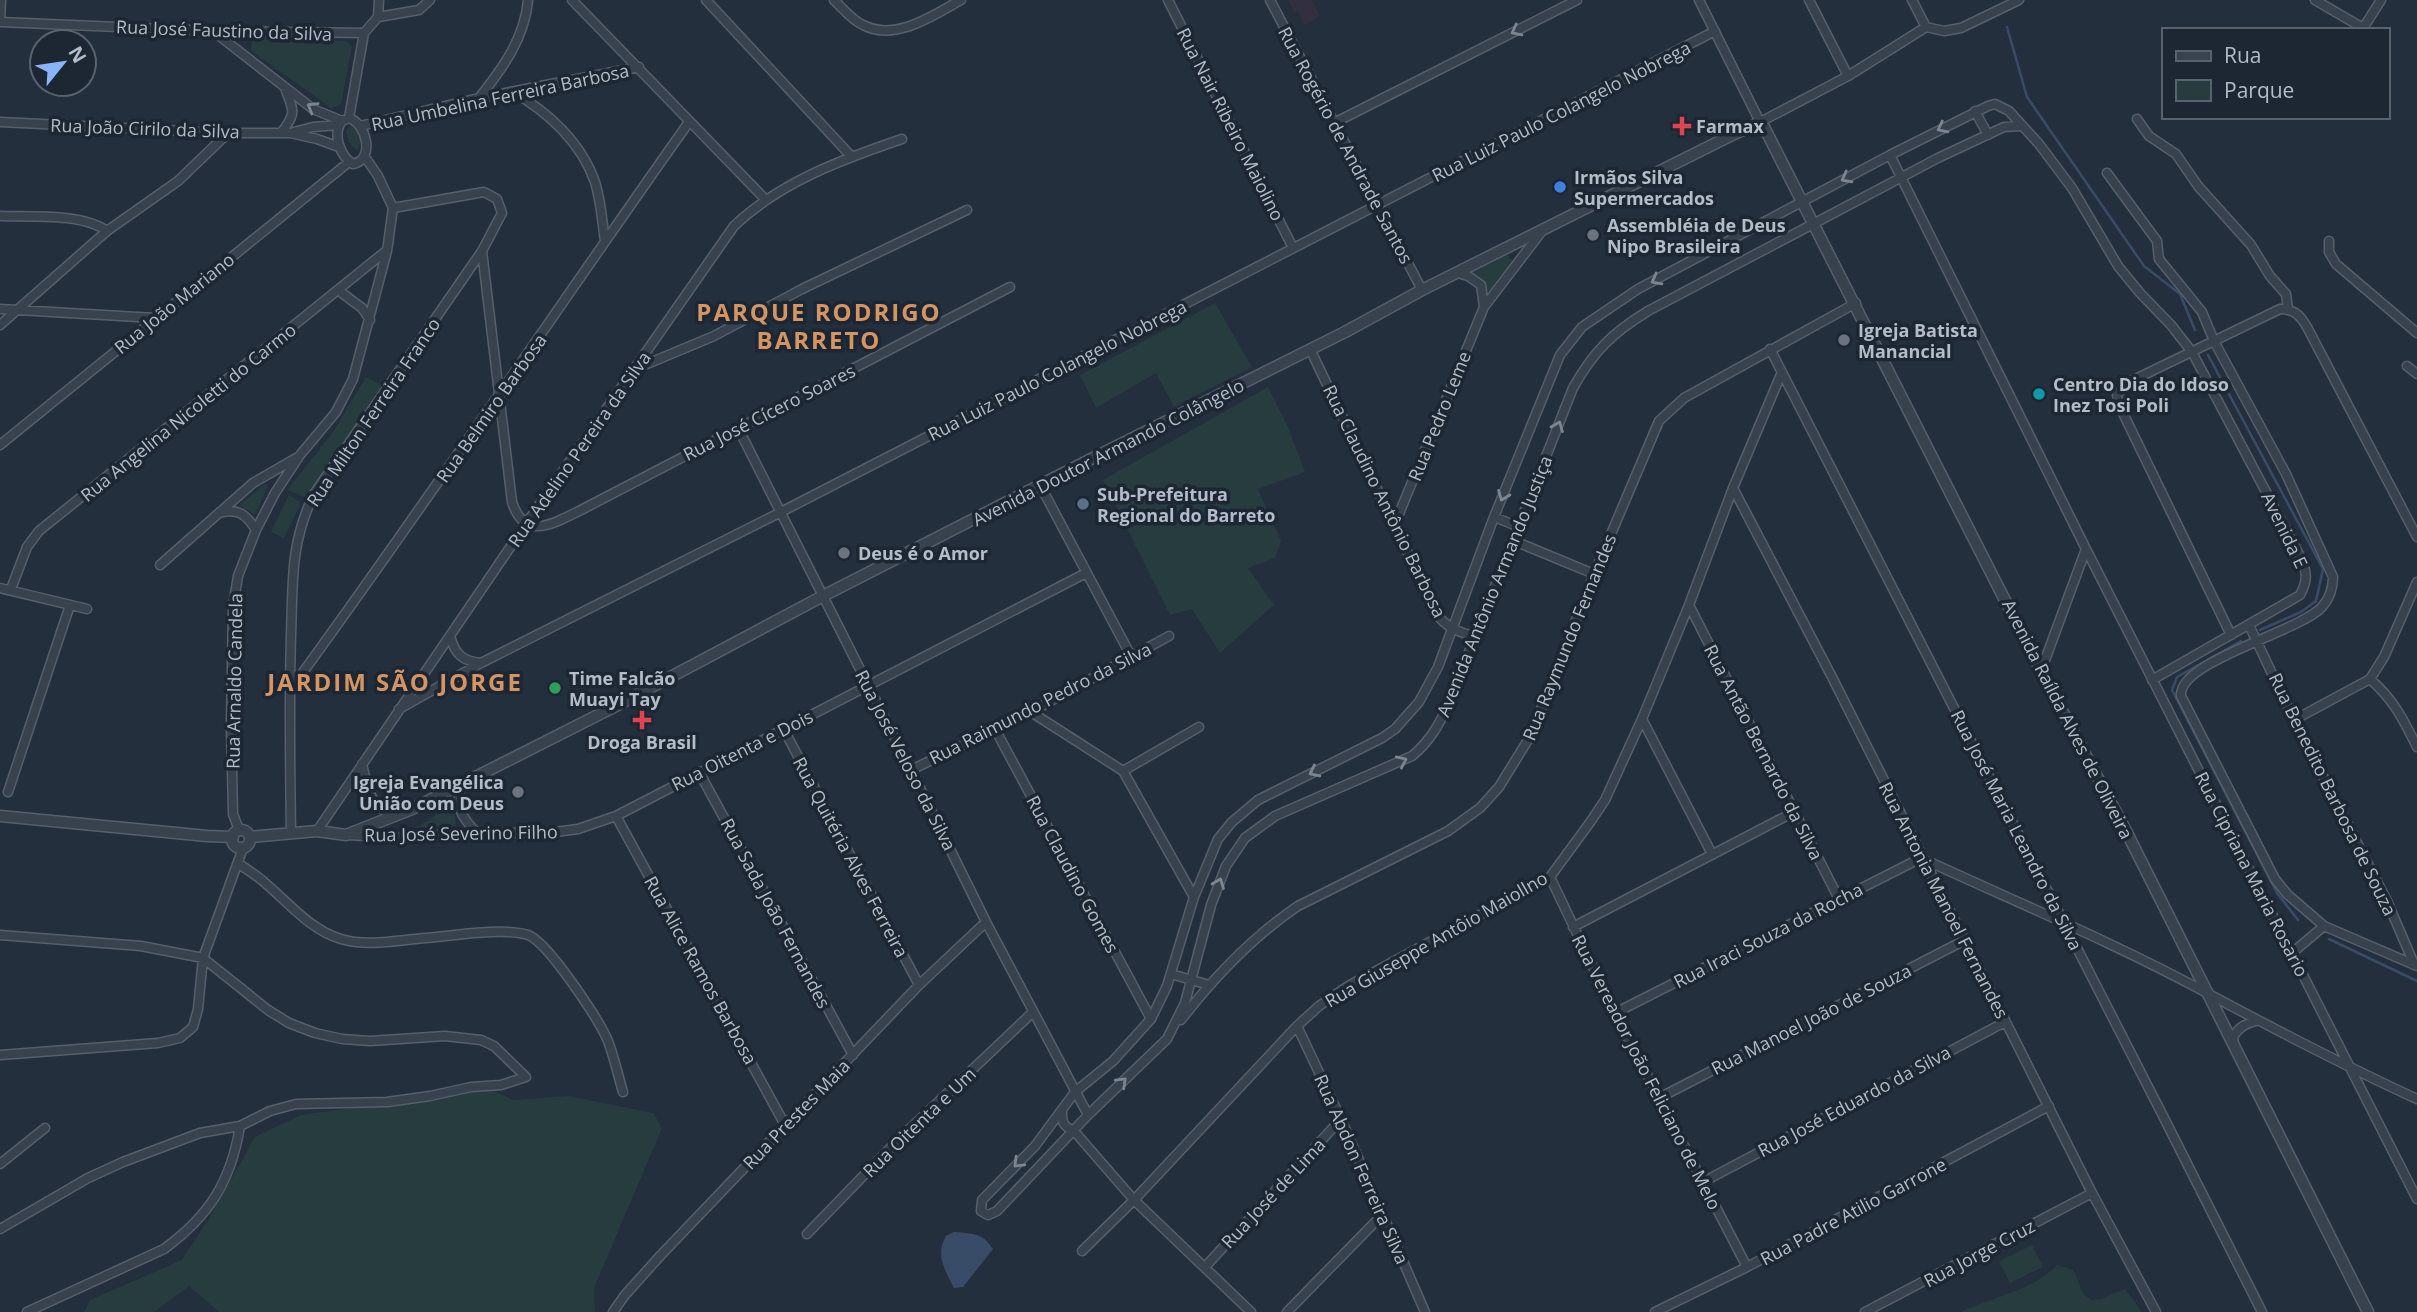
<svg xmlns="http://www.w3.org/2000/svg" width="2417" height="1312" font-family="'Open Sans',sans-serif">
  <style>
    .medical { fill: #32303f }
    .green { fill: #263c3f }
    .water { fill: #394c67 }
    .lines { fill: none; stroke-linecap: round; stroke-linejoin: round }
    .stream { stroke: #394c67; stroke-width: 2.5 }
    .minor-casing { stroke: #565f6c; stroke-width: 11 }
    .tertiary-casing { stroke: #565f6c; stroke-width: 13 }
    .minor { stroke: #38414e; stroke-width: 8 }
    .tertiary { stroke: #38414e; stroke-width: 10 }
    .oneway { stroke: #7c8592 }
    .health-dot { fill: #e0444e; stroke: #1d2633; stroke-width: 2.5 }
    .shop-dot { fill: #3f7fe0; stroke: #1d2633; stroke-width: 2.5 }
    .worship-dot { fill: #6b7280; stroke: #1d2633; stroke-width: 2.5 }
    .culture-dot { fill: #0f9aa8; stroke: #1d2633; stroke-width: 2.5 }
    .service-dot { fill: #5c6f8a; stroke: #1d2633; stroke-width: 2.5 }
    .leisure-dot { fill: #2e9e5b; stroke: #1d2633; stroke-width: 2.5 }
    .labels { text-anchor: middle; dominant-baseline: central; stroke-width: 7; stroke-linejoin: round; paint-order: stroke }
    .street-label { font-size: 18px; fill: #b4bcc9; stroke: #1d2633 }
    .poi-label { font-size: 18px; font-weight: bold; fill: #b4bcc9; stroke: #1d2633; text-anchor: start }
    .district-label { font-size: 24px; font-weight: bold; letter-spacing: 2px; fill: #d59563; stroke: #1d2633 }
  </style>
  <rect width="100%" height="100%" fill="#242f3e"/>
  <path class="medical" d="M1288,0h24l8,16 -16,9 -6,-14 -3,2z"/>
  <path class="green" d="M264,36l82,5 6,6 -11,57 -10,4 -77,-55 -3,-4 1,-9 4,-3z
    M352,124c6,8 12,17 5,26 -8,-5 -10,-11 -11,-20z
    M1505,252l7,9 -23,32 -7,-12 -13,-9z
    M1215,303l37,64 -78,40 -18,-34 -60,35 -16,-33z
    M366,377l17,9 -78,111 -18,-7 46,-58z
    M1268,387l20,40 17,45 -47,17 23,52 -6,17 -27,10 26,37 -54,48 -28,-44 -22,6 -67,-135z
    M265,484l3,1 -13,30 -16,-10z
    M289,495l12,8 -17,35 -13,-6z
    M447,808l8,7 1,11 -42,3z
    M490,1089l23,11 55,-4 85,17 9,15 -68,160 1,24h-376l-30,-26 -35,26h-70l6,-12 92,-40 28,-43 45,-80 46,-22z
    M2032,1245l11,22 -33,16 -11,-22z
    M2057,1265l16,5c8,12 5,21 18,30l10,-1 24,-10 17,23h-181c31,-15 71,-21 96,-47z"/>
  <path class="water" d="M954,1232c19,2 28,0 39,17l-30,38 -9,1c-9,-18 -19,-33 -8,-52z"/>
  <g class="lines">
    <path class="stream" d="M2007,27l20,70 117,169 36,28 15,36
      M2208,355l115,214 -7,32 -15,11 -41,18
      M2241,641l-64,36 -5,13 105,203 21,27
      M2329,939l88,42"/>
    <defs>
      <path id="minor" d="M572,0l194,200
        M706,0l145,156
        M834,0c9,9 18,20 29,25 33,17 70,-10 98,-25
        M1168,0l125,248
        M1270,0l152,290
        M1699,0l59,118
        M1809,0l39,76
        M1912,0l14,27
        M2315,0l48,28
        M378,17l41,-7 11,-10
        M0,22l213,9 151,2
        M0,22l1,-22
        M2362,30l19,-30
        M213,31l100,78 29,12
        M513,92c35,20 68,50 82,90 6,19 7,39 10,59
        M479,98c23,-29 46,-60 49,-98
        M1975,111l13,24
        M349,118l15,-85 14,-16 1,-17
        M349,118c18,6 26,42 4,46 -13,-8 -21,-30 -11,-43z
        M2137,119l12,17 27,18 22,32 53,59 19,31 16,18 2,15
        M1764,120l84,-44 78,-49 18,4 17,-3 58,-28
        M0,122l228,11h62l27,6 22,8
        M1334,123l243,-123
        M360,126l119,-28 160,-31
        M2021,126l-17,1 -66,31 -290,153c-36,22 -55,41 -75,77l-125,317c-9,20 -18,36 -36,51l-137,60 -30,22 -19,28 -15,39 -26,98 -18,36 -79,76 -91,96 -9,4 -7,-4 1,-11 53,-54 40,-54 38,-31 38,-42 16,-33 27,-89 24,-58 14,-17 26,-22 124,-62 13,-9 24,-27 19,-35 56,-150 66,-162 22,-28 56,-38 252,-134 98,-49 7,-2 14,7 30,33 33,44 46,78 22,27 31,32 21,27 109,206c6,15 7,22 -1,37l-148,85
        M281,133c14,-18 14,-21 5,-42
        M290,133l23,-6 26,-2
        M1890,155l196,394 331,650
        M2107,173l50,68 2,18 43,53 12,29 72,133 47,103c0,12 -3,21 -11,30 -23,25 -144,54 -141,89l94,183 12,15 37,32 93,40
        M0,216c31,1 82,-3 107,15
        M2329,241v11l7,12 81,69
        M482,251l30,251c13,41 44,20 71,7l427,-222
        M1458,273l10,3 13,9 3,22
        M338,290l24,18 8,12
        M0,309l155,9
        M0,325l107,-94 71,-50 50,-48
        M1310,349l127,265c9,14 23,18 38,23
        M1770,349l392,765 100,198
        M2407,366l10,8
        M635,369l79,-33 88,-47 165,-79
        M738,428l173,342 75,152 102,193
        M0,445l349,-283
        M1040,485l91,171
        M1733,488l99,189 260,516 64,119
        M219,513c19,-5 27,1 37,17
        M1494,517l23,9
        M1394,526l90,-219 58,-76
        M1512,540l82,34
        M160,565l93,-82 45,-26
        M0,588l87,21
        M11,589l16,-42 12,-16 347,-280
        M1689,605l150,294
        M2249,625l45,95 93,181 27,63
        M2231,635l-112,-230 -2,-10 10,-12 153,-74c14,0 20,6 27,18l110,210
        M450,636c5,18 12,25 31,27
        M2041,671l45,-122
        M2370,679c24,21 33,40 47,68
        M290,690c137,-187 265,-379 399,-568
        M399,709l82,-46 300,-151 934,-481
        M1031,712l92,59 71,126
        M1642,719l70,135
        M2294,720l76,-41 14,-22 33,-75
        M783,728l136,257
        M995,729l156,290
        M362,764c6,24 7,42 32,52
        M911,770l120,-58 138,-76
        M1123,771l76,-44
        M699,772l154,283
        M462,783c-9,22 0,35 15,50
        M8,792l62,-187
        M616,816l169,309
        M239,830l-6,-16 -2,-89 2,-119 5,-30 18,-46 19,-37 25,-38 36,-43 17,-33 34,-128 6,-43 -15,-32 -13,-19
        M317,831l209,-307 208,-298c46,-44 109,-67 168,-87
        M291,833c-1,-66 -2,-132 0,-198 2,-53 -1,-92 23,-141l168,-243 20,-38 -5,-14 -13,-7 -91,16
        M349,835l46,3 57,-4 103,-2 23,-3 38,-13 470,-243
        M238,863c8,6 18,12 26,19 24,20 46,48 77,57 26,8 58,1 85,-1 25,-2 79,-11 102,-3 20,7 71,85 80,106 6,16 10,34 15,51
        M1550,877l65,136 132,254
        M1573,927l221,-115
        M0,935l141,11 62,12 65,52 21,13 26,10 27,6 28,2 75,-5 36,4 13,6 32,31 -25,8 -30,2 -41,9 -43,6 -91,2 -26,7 -30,15 -40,7 -77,29 -35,16 -88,51
        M2292,953l32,-27
        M1171,974l38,11
        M1615,1013l306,-155c95,44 194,85 286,135 69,37 138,73 210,106
        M1181,1020c34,-44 71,-83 117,-114l150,-75 32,-23 19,-21 32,-52 63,-161 65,-153 25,-23 172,-95
        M1297,1026l44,93 84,193
        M2234,1045l-1,-8c6,-10 12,-13 23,-16
        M0,1055l158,-12 22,-5 13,-11 5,-18 5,-51 40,-110
        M1659,1098l304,-157
        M1062,1111c0,12 1,15 12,20l60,69 117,112
        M0,1164l45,-36
        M1703,1182l302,-160
        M807,1234l92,-95 134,-127
        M1082,1251l52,-51 163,-174 22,-20 29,-20 202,-109 41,-56 14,-21 37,-81 47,-114 44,-117 49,-116
        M1205,1267l136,-148
        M27,1312l137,-63c45,-33 67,-67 76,-123
        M613,1312l12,-17 35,-39 259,-271 67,-63
        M1287,1312l95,-97
        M1655,1312l92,-45 302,-161
        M1865,1312l227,-119"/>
      <path id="tertiary" d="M1764,127l277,544 84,158 243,483
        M0,816l207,20 26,1
        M232 839a9 9 0 1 1 18 0a9 9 0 1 1-18 0Z
        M250,837l67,-6 29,4 66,-26 202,-102 209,-111 270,-138 252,-126 77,-42 312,-156 21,-9"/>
    </defs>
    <use href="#minor" class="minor-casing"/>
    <use href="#tertiary" class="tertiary-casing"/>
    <use href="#minor" class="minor"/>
    <use href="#tertiary" class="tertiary"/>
  </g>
  <defs><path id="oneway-chevron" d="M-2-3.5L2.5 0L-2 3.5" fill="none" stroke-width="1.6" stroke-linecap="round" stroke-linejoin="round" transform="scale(1.75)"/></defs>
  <g class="oneway">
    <use href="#oneway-chevron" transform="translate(1516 31) rotate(153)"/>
    <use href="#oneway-chevron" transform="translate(312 107) rotate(-149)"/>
    <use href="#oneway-chevron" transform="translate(1942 128) rotate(153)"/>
    <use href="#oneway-chevron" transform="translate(1846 178) rotate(152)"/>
    <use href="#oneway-chevron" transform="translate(1656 280) rotate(152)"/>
    <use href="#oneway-chevron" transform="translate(1558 426) rotate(-68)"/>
    <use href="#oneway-chevron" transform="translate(1503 496) rotate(112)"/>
    <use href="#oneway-chevron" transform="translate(1402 761) rotate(-25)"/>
    <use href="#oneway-chevron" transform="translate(1314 772) rotate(154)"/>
    <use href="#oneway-chevron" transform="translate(1219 883) rotate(-69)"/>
    <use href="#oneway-chevron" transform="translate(1122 1082) rotate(-44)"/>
    <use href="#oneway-chevron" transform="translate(1018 1163) rotate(135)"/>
  </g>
  <g class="health-dot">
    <path d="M1678.5 115.5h7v7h7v7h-7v7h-7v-7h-7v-7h7z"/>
    <path d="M638.5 709.5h7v7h7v7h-7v7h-7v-7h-7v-7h7z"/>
  </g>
  <circle class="shop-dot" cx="1560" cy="187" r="7"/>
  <g class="worship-dot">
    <circle cx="1593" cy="235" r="7"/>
    <circle cx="1844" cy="340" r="7"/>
    <circle cx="844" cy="553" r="7"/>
    <circle cx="518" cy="792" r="7"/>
  </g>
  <circle class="culture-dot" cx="2039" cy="394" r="7"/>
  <circle class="service-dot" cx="1083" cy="504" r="7"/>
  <circle class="leisure-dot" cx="555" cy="688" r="7"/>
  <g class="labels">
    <g class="street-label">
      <text transform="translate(224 30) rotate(2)">Rua José Faustino da Silva</text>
      <text transform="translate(500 97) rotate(-12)">Rua Umbelina Ferreira Barbosa</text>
      <text transform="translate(1561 111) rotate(-27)">Rua Luiz Paulo Colangelo Nobrega</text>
      <text transform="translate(1231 124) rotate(63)">Rua Nair Ribeiro Maiolino</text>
      <text transform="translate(145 128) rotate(2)">Rua João Cirilo da Silva</text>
      <text transform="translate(1346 145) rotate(62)">Rua Rogério de Andrade Santos</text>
      <text transform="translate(174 303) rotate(-39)">Rua João Mariano</text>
      <text transform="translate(1057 370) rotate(-27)">Rua Luiz Paulo Colangelo Nobrega</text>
      <text transform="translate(491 408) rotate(-55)">Rua Belmiro Barbosa</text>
      <text transform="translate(188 412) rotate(-39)">Rua Angelina Nicoletti do Carmo</text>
      <text transform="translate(373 412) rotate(-56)">Rua Milton Ferreira Franco</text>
      <text transform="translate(769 412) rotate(-27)">Rua José Cícero Soares</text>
      <text transform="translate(1439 416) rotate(-68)">Rua Pedro Leme</text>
      <text transform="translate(579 449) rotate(-55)">Rua Adelino Pereira da Silva</text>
      <text transform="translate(1108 452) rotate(-27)">Avenida Doutor Armando Colângelo</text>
      <text transform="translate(1385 501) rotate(64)">Rua Claudino Antônio Barbosa</text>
      <text transform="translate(2285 530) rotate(64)">Avenida E</text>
      <text transform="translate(1494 586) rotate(-68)">Avenida Antônio Armando Justiça</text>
      <text transform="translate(1569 637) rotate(-68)">Rua Raymundo Fernandes</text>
      <text transform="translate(234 681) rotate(-89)">Rua Arnaldo Candela</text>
      <text transform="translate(1040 703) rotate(-27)">Rua Raimundo Pedro da Silva</text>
      <text transform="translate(2068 719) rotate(63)">Avenida Raílda Alves de Oliveira</text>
      <text transform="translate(742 750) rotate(-27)">Rua Oitenta e Dois</text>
      <text transform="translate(1764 752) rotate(63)">Rua Antão Bernardo da Silva</text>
      <text transform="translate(906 760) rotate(63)">Rua José Veloso da Silva</text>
      <text transform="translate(2333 794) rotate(64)">Rua Benedito Barbosa de Souza</text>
      <text transform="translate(2017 830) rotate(63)">Rua José Maria Leandro da Silva</text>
      <text transform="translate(461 833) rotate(-1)">Rua José Severino Filho</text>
      <text transform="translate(851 857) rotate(62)">Rua Quitéria Alves Ferreira</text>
      <text transform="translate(1073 874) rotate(62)">Rua Claudino Gomes</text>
      <text transform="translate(2252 874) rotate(63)">Rua Cipriana Maria Rosario</text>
      <text transform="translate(1944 900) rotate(63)">Rua Antonia Manoel Fernandes</text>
      <text transform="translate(776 913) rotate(62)">Rua Sada João Fernandes</text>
      <text transform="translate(1768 935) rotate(-27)">Rua Iraci Souza da Rocha</text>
      <text transform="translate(1436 939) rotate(-30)">Rua Giuseppe Antôio Maiollno</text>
      <text transform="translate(701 970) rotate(61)">Rua Alice Ramos Barbosa</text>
      <text transform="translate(1811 1019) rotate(-27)">Rua Manoel João de Souza</text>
      <text transform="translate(1647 1072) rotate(63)">Rua Vereador João Feliciano de Melo</text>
      <text transform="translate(1854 1101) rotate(-28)">Rua José Eduardo da Silva</text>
      <text transform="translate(796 1114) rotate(-46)">Rua Prestes Maia</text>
      <text transform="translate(919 1122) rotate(-44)">Rua Oitenta e Um</text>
      <text transform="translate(1362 1169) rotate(66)">Rua Abdon Ferreira Silva</text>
      <text transform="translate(1273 1193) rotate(-47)">Rua José de Lima</text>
      <text transform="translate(1853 1211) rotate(-28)">Rua Padre Atilio Garrone</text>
      <text transform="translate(1979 1253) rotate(-28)">Rua Jorge Cruz</text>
    </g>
    <g class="poi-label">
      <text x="1696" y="126">Farmax</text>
      <text x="1574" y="177">Irmãos Silva<tspan x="1574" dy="21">Supermercados</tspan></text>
      <text x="1607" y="225">Assembléia de Deus<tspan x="1607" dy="21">Nipo Brasileira</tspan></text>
      <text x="1858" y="330">Igreja Batista<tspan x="1858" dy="21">Manancial</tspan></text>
      <text x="2053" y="384">Centro Dia do Idoso<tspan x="2053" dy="21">Inez Tosi Poli</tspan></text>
      <text x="1097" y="494">Sub-Prefeitura<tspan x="1097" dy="21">Regional do Barreto</tspan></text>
      <text x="858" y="553">Deus é o Amor</text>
      <text x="569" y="678">Time Falcão<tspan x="569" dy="21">Muayi Tay</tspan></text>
      <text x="642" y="742" text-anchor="middle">Droga Brasil</text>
      <text x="504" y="782" text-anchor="end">Igreja Evangélica<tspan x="504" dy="21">União com Deus</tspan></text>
    </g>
    <g class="district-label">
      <text x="819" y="311">PARQUE RODRIGO<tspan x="819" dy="28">BARRETO</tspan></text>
      <text x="395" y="681">JARDIM SÃO JORGE</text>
    </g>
  </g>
  <rect x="2162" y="28" width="228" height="91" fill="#1d2633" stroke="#59626f" stroke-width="2"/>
  <rect x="2176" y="51" width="35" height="10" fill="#38414e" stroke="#59626f" stroke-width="2"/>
  <text x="2224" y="63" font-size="21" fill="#b4bcc9">Rua</text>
  <rect x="2176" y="80" width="35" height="21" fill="#263c3f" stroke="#59626f" stroke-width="2"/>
  <text x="2224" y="98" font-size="21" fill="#b4bcc9">Parque</text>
  <g transform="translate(63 63) rotate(60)"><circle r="33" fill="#1d2633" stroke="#59626f" stroke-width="2"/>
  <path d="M0-5L12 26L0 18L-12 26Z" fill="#8ab4f8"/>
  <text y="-10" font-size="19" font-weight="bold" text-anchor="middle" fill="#b4bcc9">N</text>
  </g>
</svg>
